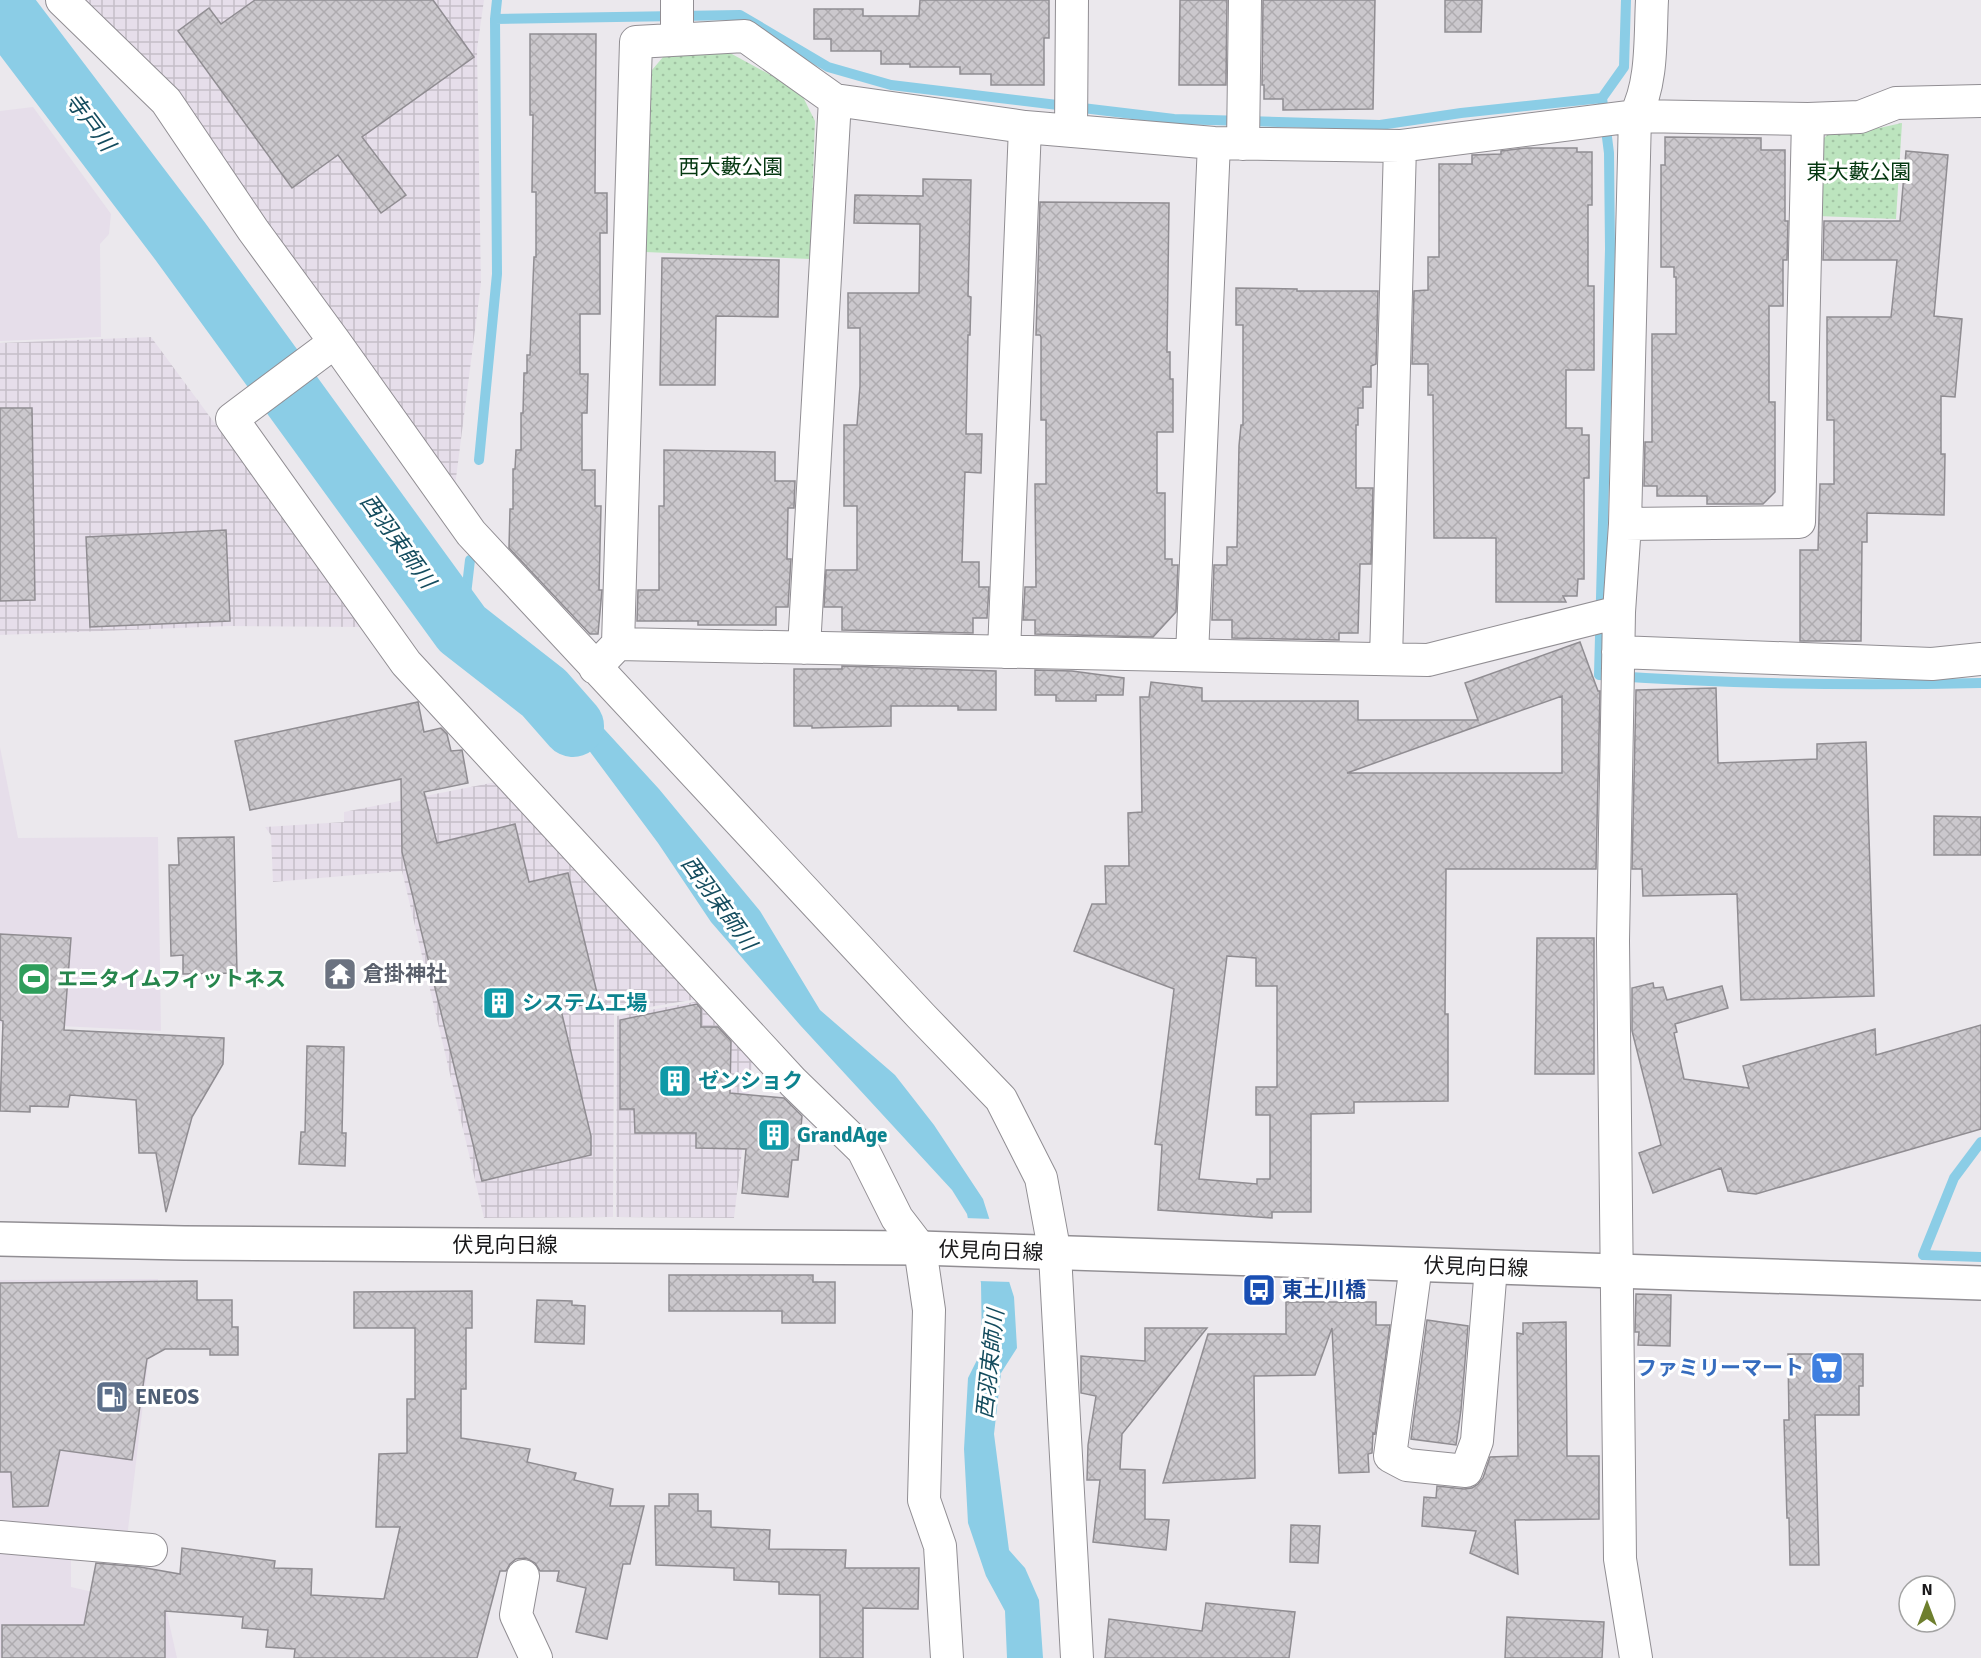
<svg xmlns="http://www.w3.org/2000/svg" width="1981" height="1658" font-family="Signika,'Noto Sans JP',sans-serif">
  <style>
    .built { fill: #e6deea }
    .industrial { fill: url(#industrial-grid) }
    .park { fill: url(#park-dots) }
    .water { fill: #8bcde6 }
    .pier { fill: #ebe8ed }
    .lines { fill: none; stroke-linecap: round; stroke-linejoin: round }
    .stream { stroke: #8bcde6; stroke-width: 10 }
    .river { stroke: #8bcde6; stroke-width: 62 }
    .building { fill: url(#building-cross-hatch); stroke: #908d92; stroke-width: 1.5; fill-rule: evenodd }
    .minor-casing { stroke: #918e93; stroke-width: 34 }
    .secondary-casing { stroke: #918e93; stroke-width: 36 }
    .minor { stroke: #fff; stroke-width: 32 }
    .secondary { stroke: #fff; stroke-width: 33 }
    .labels { text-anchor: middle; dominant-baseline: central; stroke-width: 6; stroke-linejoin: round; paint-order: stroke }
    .park-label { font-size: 21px; fill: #053811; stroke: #fff }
    .worship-label { font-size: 21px; font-weight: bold; fill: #5b616d; stroke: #fff; text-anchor: start }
    .leisure-label { font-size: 21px; font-weight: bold; fill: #27864d; stroke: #fff; text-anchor: start }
    .culture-label { font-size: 21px; font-weight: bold; fill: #0d838f; stroke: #fff; text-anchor: start }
    .street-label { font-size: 21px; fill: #19181a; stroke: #fff }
    .transit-label { font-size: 21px; font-weight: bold; fill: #164399; stroke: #fff; text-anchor: start }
    .shop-label { font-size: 21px; font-weight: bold; fill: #366cbe; stroke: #fff; text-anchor: end }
    .service-label { font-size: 21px; font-weight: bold; fill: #4e5e75; stroke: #fff; text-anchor: start }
    .water-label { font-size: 22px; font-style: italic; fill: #144c5e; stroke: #fff }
  </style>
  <defs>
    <pattern id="industrial-grid" width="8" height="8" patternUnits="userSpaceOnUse" patternTransform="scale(1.5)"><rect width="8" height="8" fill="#e6deea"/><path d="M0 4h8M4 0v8" fill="none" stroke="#c5bec8"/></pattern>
    <pattern id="park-dots" width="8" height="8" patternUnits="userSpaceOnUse" patternTransform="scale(1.5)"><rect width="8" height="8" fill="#bce4be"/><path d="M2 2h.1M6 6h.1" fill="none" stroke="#a1c3a3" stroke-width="1.8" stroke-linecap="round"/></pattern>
    <pattern id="building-cross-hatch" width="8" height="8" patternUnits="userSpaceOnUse" patternTransform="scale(1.5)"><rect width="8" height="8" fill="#cbc8cd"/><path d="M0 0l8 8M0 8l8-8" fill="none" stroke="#aeabaf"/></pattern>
  </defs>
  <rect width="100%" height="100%" fill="#ebe8ed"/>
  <path class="built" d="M33,107l78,107 -2,20 -9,10 1,93 -101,4v-230z
    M0,747l18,91 140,-1 3,194 -161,-8z
    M158,1279l-31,259 -127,-13v-245z
    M0,1545l71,8v34l95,22 11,49h-177z"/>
  <path class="industrial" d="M82,0h402l-7,49 4,234 -26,203z
    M151,337l214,290 -136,-1 -229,9v-292z
    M501,781l202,217 -89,15 -1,204 -129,1 -82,-347 -129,11 -2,-47 -6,-8 79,-5v-10z
    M706,1000l48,50 -20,168 -118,-1 1,-201z"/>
  <path class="park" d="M669,50l61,3 70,38 15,30 -5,138 -165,-7 7,-182z
    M1902,123l-6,96 -79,-3 2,-73 15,-15h45z"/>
  <path class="water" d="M519,665l43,18 97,106 101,122 60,99 75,65 39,50 49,74 31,98 3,51 -16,25 -7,61 15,116 16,18 14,32 4,58h-36l-2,-47 -19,-35 -18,-53 -4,-74 4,-71 14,-28 -1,-67 -14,-69 -15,-24 -152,-165 -89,-103 -53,-79 -76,-102 -42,-44 -40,-20z"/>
  <path class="pier" d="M965,1218l27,1 20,63 -34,-1z"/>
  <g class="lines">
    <path class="stream" d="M495,19l245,-4 88,52 63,18 283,34 206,6 81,-12 141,-15 7,55 1,96 -11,426c127,9 255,11 382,8
      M1602,98l22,-31 2,-67
      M479,460l18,-186 -2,-255 2,-19
      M462,629l8,-69
      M1981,1142l-27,36 -31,77 58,2"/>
    <path class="river" d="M0,4l180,237 282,388 82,64 29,33"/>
  </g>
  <path class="building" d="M255,0h178l41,57 -112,80 44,58 -25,18 -43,-58 -46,33 -114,-157 31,-23 12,16z
    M920,0h129v38h-5v47h-53v-11h-31v-7h-50v-3h-29v-13h-50v-12h-17v-30h49v7h56z
    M1180,0h47l-1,85h-47z
    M1263,0h112l-2,109 -90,1v-11h-19v-14h-2z
    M1445,0h37l-1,32h-36z
    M530,34h66l-1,159h12v40h-7v81h-20v60h8l-1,39h-5v57h13v36h6l-2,84h3l-4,44h-8l-81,-86 1,-39h3v-40h2l1,-19h5v-37h2l1,-40h3v-18h3l4,-98h2v-65h-4l1,-77h-3z
    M1665,137l96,1v12h24v71h3l-1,39h-4v46h-14v96h6v90l-12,12h-56v-8h-50v-10h-13l1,-44h7v-108h24v-57h-2v-10h-13v-102h4z
    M1527,148h50v4h15v53h-4v81h6v84h-28v58h16v7h7v43h-5v101h-6l-1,17h-14l3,6h-70v-64h-62l-1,-143h-5v-31h-16l2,-73 14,-1v-33h11v-93h33v-9l29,-1v-3z
    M1906,151l42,4 -14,161 28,3 -7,78 -14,-1v58h4l-1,61 -77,-2v29h-5l-1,99h-61v-91h18l2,-66h14v-64h-7v-103h64l6,-57h-74l1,-39h76z
    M923,179l48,1 -3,116 3,1 -1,38h-2l-2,99h16l-1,39 -16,-1 -3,90h17v25h10l-2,31h-14v15l-131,-3v-23h-18l2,-37h31v-64h-13v-81h13l3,-39v-58h-12v-35h71l1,-69 -66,-1 1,-28 68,1z
    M1040,202l129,1 -2,149h3v27h3v53h-16v61h8v66h7v6h6l-2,47 -23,25 -118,-3v-14h-12l2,-33h11l-1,-103h11v-64h-5v-83l-1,-2h-4z
    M662,258l117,2 -1,57 -62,-1 -1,69h-55z
    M1236,288l61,1v2h81l-2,73 -5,2v21h-8v21h-5v17h-2v63h17l-2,76h-11l-2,69h-19v7l-107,-2v-18h-20l2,-55h13v-18h10l2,-101 2,-21h2v-100h-7z
    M0,408h32l3,192 -35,1z
    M664,450l111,2v29h20l-1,27h-6l-1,51h4l-3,48h-12v18h-78v-4h-61l1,-31h21v-84h5z
    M226,530l4,91 -140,6 -4,-90z
    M1580,642l18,49h2l-4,178h-150l-1,145h3v87l-94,1v11l-43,1v98h-39v6l-114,-8 4,-65 -7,-1 19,-155 -100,-38 18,-47h14l-1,-38h24l-1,-53 14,-1 -2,-115h9l2,-15 51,6v13h156v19h120l-13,-37zM1562,696v77h-215l139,-50zM1227,956l29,2v28h21v101h-21v28h14v64h-13v5l-58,-5z
    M842,666l154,5v39h-38v-4h-67v20l-79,2v-2h-18v-57h48z
    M1035,670l37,1 52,7 -1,17h-27v6h-40v-6h-21z
    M1716,688l2,75 99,-4v-15l49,-2 8,254 -133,4 -4,-106 -94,2 -1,-27h-10l4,-179z
    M418,702l6,30 17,-4 6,6 4,17 11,-1 6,33 -44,9 13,51 78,-19 14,58 39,-9 31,128 -38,9 30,126v19l-109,26 -80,-329 -1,-73 -151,31 -15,-69z
    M1934,816l47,1v38h-47z
    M234,837l3,136 -54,1v-19l-12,1 -2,-91h10l-1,-27z
    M0,934l71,4 -7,92 160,8 -1,26 -31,53 -26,95 -10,-59h-17l-3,-53 -66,-5 -2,12 -38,-1v6l-30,-1 3,-90 -3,-1z
    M1537,938h57v136h-59z
    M1653,983l1,5 9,-1 4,13 55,-14 6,22 -53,16 2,8 -3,1 10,46 65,9 -6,-22 132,-37 1,26 105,-30v104l-225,65 -28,-3 -7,-23 -68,25 -14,-40 22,-8 -29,-114v-43z
    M697,1004l4,5v18h17l13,14 -1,52 54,5 18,18 -4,44h-6l-4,37 -46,-4 4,-44 -50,-1v-15h-61l-1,-24h-14v-89z
    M307,1046l37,1 -2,86h4l-1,33 -46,-2 2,-32h4z
    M669,1275h144v7h22v41h-53v-12h-113z
    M197,1281v19h35v27h6v28h-28v-6h-45l-18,10 -15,101 -72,-10 -12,56 -35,1 -2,-35h-11v-189z
    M472,1291v37h-6v61h-5v49l69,11 -3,13 49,11 -2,7 39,9 -3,17h34l-14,58h-7l-16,75 -31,-7 10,-44 -29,-7 2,-10h-19l-5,-8 -9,-5 -10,1 -6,5 -4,7h-6l-23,87h-183l1,-9 -29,-2 2,-17 -26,-2 1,-11 -78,-6v47h-163v-33h82l12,-62 44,4 40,7 2,-26 93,13 -1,7 38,1 -1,26 73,4 16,-72h-24l3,-73 28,-1v-54h8v-71h-61v-36z
    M1636,1294l35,1 -1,51 -32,-1 1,-13h-4z
    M537,1300l35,1v4l13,1 -1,38 -49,-2z
    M1286,1302h90v23h14l-15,109 -2,-1 -1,20 -4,1 1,18 -30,1 -7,-145 -17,47 -61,1 1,102 -92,5 45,-149h78z
    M1427,1320l41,6 -7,84 -5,35 -45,-6z
    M1566,1322l1,134h32v63l-84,1 3,54 -48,-21 6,-22 -54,-5 2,-29 12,1 1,-12 27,3 8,-1 6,-4 5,-6 7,-21 28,-1 -1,-123 6,1v-11z
    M1145,1328h62l-85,106 -2,35 25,1v49l24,1 -3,30 -73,-8 7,-62h-13l1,-35 8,-49 -15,-3v-37l64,5z
    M1788,1354h75v32h-4v29h-44l4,150h-29l-1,-47h-2l-3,-98h5z
    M669,1494h29v17h13v16l59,3 -1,19 77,1 -1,18h74l-1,41 -55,-1v50h-43v-63l-41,-1v-12l-45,-2v-12l-78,-3 -1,-59h14z
    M1291,1525l29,1 -2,37 -28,-1z
    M1206,1603l89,9 -6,46h-184l4,-39 93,12z
    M1507,1617l97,5 -2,36h-97z"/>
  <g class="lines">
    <defs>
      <path id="minor" d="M62,0l104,101 87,129 82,112 136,191 450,483 80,83 40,79 14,76 22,404
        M677,0v39
        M1071,131l1,-131
        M1243,144l2,-144
        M335,342l-103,77 174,244 387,419 70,68 34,68 23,30 9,62 -5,190 16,46 7,112
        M1625,524l174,-2 9,-403
        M618,644l810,16 191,-48
        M804,648l31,-548
        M1004,652l21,-525
        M1618,652l314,12 49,-5
        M1192,655l22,-512
        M1386,659l14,-513
        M595,668l23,-24 18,-602 109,-6 90,64 190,27 189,16 186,3 235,-30 173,3 52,-2 36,-14 85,-2
        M1416,1265l-26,191 17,9 59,6 11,-30 14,-174
        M0,1537l151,13
        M523,1576l-7,39 20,43
        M1636,1658l-16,-99 -7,-618 6,-329 6,-88 10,-408c18,-33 15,-79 17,-116"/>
      <path id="secondary" d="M0,1239l184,4 736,5 1061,35"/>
    </defs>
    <use href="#minor" class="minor-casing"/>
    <use href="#secondary" class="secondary-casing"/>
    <use href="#minor" class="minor"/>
    <use href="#secondary" class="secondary"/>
  </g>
  <defs>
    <symbol id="temple-square" viewBox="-11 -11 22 22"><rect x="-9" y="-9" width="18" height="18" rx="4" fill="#6b7280" stroke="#fff"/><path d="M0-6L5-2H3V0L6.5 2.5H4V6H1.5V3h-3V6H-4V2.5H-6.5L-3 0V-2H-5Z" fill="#fff"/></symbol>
    <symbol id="stadium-square" viewBox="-11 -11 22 22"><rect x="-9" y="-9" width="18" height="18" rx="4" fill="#2e9e5b" stroke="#fff"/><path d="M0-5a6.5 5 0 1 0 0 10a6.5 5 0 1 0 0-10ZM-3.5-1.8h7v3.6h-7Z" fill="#fff"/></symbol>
    <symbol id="building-square" viewBox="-11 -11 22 22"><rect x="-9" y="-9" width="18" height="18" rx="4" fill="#0f9aa8" stroke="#fff"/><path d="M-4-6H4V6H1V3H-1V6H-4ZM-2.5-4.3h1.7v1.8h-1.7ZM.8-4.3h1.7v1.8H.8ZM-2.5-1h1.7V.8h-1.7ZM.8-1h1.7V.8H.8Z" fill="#fff"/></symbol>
    <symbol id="bus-square" viewBox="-11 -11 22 22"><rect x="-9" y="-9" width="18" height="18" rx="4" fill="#1a4fb4" stroke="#fff"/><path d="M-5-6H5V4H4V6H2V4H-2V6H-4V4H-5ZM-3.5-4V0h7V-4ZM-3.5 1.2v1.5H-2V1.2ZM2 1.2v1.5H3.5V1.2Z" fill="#fff"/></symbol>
    <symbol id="supermarket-square" viewBox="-11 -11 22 22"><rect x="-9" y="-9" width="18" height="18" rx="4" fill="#3f7fe0" stroke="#fff"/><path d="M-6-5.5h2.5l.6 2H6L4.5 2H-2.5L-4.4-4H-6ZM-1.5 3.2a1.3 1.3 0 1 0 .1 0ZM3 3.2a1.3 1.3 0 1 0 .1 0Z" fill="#fff"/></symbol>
    <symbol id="fuel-square" viewBox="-11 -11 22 22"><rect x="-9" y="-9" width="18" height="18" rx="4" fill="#5c6f8a" stroke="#fff"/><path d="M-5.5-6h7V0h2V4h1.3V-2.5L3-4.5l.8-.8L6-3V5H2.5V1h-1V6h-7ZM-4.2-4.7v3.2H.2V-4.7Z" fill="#fff"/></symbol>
  </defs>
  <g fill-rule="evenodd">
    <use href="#temple-square" x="321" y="955" width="38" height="38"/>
    <use href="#stadium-square" x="15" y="960" width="38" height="38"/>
    <use href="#building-square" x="480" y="984" width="38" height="38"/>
    <use href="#building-square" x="656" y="1062" width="38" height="38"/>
    <use href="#building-square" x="755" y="1116" width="38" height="38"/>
    <use href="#bus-square" x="1240" y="1271" width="38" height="38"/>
    <use href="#supermarket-square" x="1808" y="1349" width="38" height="38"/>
    <use href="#fuel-square" x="93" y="1378" width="38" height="38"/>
  </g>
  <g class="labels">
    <g class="park-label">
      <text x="731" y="167">西大藪公園</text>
      <text x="1859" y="172">東大藪公園</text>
    </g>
    <g class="worship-label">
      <text x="363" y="974">倉掛神社</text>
    </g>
    <g class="leisure-label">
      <text x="57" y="979">エニタイムフィットネス</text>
    </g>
    <g class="culture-label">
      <text x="522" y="1003">システム工場</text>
      <text x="698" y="1081">ゼンショク</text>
      <text x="797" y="1135">GrandAge</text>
    </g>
    <g class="street-label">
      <text x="505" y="1245">伏見向日線</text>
      <text transform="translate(991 1251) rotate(2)">伏見向日線</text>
      <text transform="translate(1476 1267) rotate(2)">伏見向日線</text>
    </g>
    <g class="transit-label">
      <text x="1282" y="1290">東土川橋</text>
    </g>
    <g class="shop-label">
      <text x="1804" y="1368">ファミリーマート</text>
    </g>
    <g class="service-label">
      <text x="135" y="1397">ENEOS</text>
    </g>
    <g class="water-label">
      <text transform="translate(90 122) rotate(53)">寺戸川</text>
      <text transform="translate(398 541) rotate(54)">西羽束師川</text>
      <text transform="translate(719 903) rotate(54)">西羽束師川</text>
      <text transform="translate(990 1364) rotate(-84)">西羽束師川</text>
    </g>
  </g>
  <g transform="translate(1927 1604)"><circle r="28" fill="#ffffff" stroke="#a3a3a3" stroke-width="1.5"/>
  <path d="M0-4.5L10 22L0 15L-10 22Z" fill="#6e7f2e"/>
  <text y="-9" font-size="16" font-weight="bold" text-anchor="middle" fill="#19181a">N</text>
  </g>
</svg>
